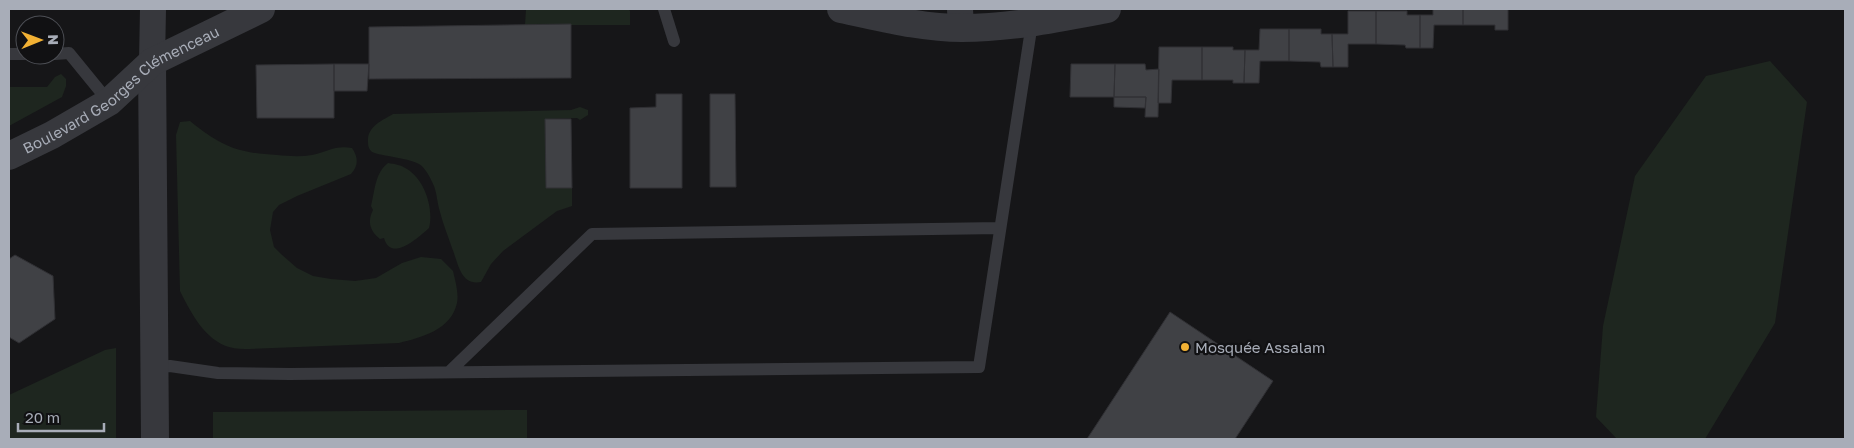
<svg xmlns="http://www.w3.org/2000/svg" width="1854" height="448" font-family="'Golos Text',sans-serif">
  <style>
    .green { fill: #1e261f }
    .building { fill: #404145; stroke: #303034 }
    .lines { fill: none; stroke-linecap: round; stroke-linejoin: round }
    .service { stroke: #37383d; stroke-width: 12 }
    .minor { stroke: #37383d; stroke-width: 26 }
    .tertiary { stroke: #37383d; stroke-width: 28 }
    .poi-dot { fill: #f2b134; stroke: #111113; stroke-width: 2 }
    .labels { text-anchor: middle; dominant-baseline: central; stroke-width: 4.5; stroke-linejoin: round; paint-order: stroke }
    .street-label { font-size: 15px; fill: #a8adb8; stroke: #111113 }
    .poi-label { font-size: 15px; fill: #a8adb8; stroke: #111113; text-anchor: start }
  </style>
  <rect width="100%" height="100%" fill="#161618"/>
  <path class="green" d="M526,9h102l2,2v14h-105z
    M1770,61l37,41 -32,221 -70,116h-88l-21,-22 7,-91 32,-150 71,-100z
    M61,74l5,5v7l-4,11 -53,29v-39h38l8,-10z
    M580,107l8,3v5l-8,5 -3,-2 -32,1 1,69h26v18l-15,5 -54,40 -12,13 -10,18c-21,4 -23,-20 -29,-34 -4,-12 -9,-24 -12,-36 -3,-10 -3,-18 -6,-26 -3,-7 -9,-19 -15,-22 -12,-7 -43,-8 -48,-13 -3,-3 -3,-7 -3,-11 0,-14 15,-20 25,-26l178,-4z
    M190,121c31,25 47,32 87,34 11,1 23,2 35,0 15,-3 23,-10 40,-7 6,9 7,17 -1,26l-54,22 -18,9 -6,7 -3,18 4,17 7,7 16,14 16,8 18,3 24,2 21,-3 26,-15 19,-6 20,2 12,12c2,9 6,22 4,32 -6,27 -35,34 -58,40l-150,6c-6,0 -13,0 -20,-2 -24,-7 -38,-34 -49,-56l-4,-156 4,-13z
    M388,163c7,1 13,2 19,6 18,11 27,40 22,59 -10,9 -38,35 -45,10l-4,1c-10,-8 -13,-17 -7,-29l-2,-4c4,-16 4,-33 17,-43z
    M116,348v91h-107v-44l96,-45z
    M527,410v29h-314v-27z"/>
  <path class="building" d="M1433,9h30v16h-29l-1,23h-13v-33h13z
    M1463,9h45v21h-13v-5h-32z
    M1348,11h28v33h-28v23h-15l-1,-33h16z
    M1376,11h31v4h13v33h-14l-1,-3 -29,-1z
    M571,24v54l-202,1v-52z
    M1260,29h29v32h-29l-1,22h-15l1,-33h14z
    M1289,29h32v5h11l1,33h-12l-1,-5 -31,-1z
    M1159,47h43v33h-30l-1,23h-13z
    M1202,47h31v3h12l-1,33h-11v-3h-31z
    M334,64h35l-2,27h-33z
    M334,64v54h-77l-1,-53z
    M1071,64h44l-1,33h-44z
    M1115,64h30l1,6 13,-1 -1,48h-13l1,-20h-32z
    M656,94h26v94h-52v-80l26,-1z
    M710,94h25l1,93h-26z
    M1114,97h32l-1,11 -31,-1z
    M545,119h26l1,69h-26z
    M15,255l38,21 2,43 -36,24 -10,-6v-78z
    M1170,312l103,69 -38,58h-148z"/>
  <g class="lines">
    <path class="service" d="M664,9l10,32
      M9,54h16
      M55,54l14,-1 40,49
      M155,367l15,-1 48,7 72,1 689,-7 53,-344
      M449,372l143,-138 408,-6"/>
    <path class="minor" d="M960,9l1,19
      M152,62l1,-53"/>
    <g class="tertiary">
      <path d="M841,9c39,8 80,19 121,19 49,0 97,-10 145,-19"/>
      <path d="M152,62l3,377"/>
      <path id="s1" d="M9,156l43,-21 57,-33 43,-40 109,-53"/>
    </g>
  </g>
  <circle class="poi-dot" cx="1185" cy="347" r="5"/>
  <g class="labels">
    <g class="street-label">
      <text stroke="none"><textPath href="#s1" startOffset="131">Boulevard Georges Clémenceau</textPath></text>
    </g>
    <g class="poi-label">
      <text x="1195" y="347">Mosquée Assalam</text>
    </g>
  </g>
  <rect width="1854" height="448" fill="none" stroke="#a8adb8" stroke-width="20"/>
  <g transform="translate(40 40) rotate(89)"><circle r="24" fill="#111113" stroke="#4d4f55"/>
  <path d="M0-4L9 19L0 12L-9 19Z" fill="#f2b134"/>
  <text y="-8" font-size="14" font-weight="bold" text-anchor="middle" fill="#a8adb8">N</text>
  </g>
  <path d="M18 423v8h86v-8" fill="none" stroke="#a8adb8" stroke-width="2.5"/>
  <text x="25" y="423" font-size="15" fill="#a8adb8" stroke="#111113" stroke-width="4" paint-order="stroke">20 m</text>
</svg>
